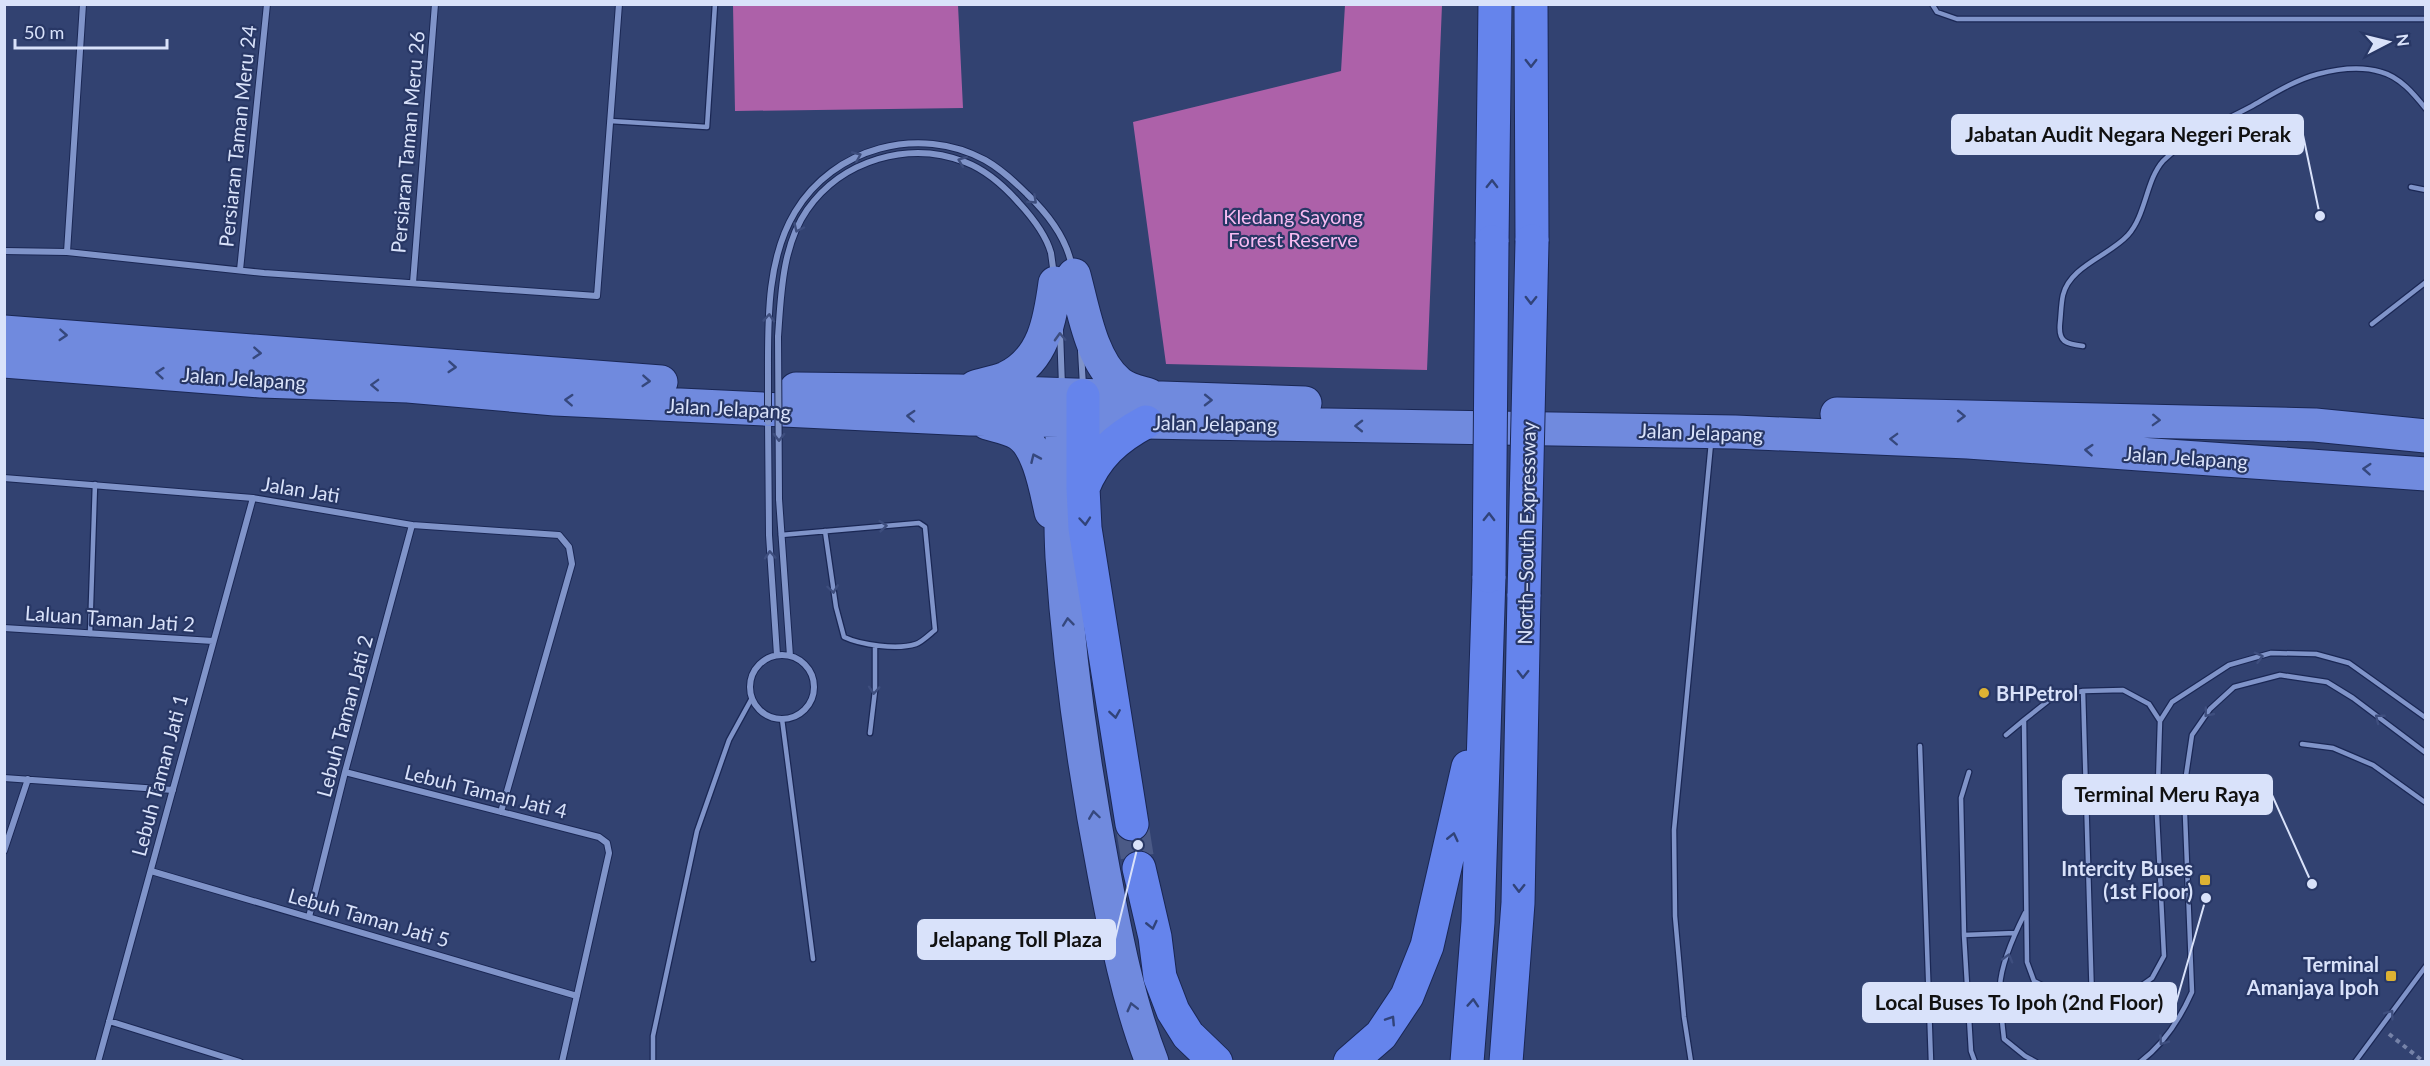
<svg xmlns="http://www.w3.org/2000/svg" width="2430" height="1066" font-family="Lato,sans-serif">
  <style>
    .forest { fill: #ad61a9 }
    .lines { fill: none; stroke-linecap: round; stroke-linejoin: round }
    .highway-tunnel { stroke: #4b5a86; stroke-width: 33; stroke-dasharray: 33 16; stroke-linecap: butt }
    .lane-casing { stroke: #1a2754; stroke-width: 7 }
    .street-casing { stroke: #1a2754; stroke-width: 8 }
    .primary-casing { stroke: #1a2754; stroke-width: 35 }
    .highway-casing { stroke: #1a2754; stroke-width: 35 }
    .path { stroke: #7582a8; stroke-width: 4; stroke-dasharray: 4.5 4.5; stroke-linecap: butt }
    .lane { stroke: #8094c9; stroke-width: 4.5 }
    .street { stroke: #8094c9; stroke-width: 6 }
    .primary { stroke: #708ade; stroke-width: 33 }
    .highway { stroke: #6584ec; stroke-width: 33 }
    .street-bridge-casing { stroke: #1a2754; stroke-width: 8; stroke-linecap: butt }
    .highway-bridge-casing { stroke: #1a2754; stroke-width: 35; stroke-linecap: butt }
    .street-bridge { stroke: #8094c9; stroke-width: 6 }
    .highway-bridge { stroke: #6584ec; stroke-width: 33 }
    .oneway { stroke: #314379 }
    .oneway2 { stroke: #3e4e7e }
    .oneway3 { stroke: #36487d }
    .poi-dot { fill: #ddb233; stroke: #283765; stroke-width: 2 }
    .labels { text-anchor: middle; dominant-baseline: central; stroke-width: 4.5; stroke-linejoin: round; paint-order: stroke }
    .street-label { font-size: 20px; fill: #d9e2fa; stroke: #283765 }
    .park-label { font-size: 20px; fill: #f7bbf2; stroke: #283765 }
    .poi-label { font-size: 20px; font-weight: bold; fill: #d9e2fa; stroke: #283765; text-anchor: end }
    .leader { fill: none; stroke: #d9e2fa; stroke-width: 2 }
    .callout-dot { fill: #d9e2fa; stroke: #283765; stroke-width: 2 }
    .callout { fill: #d9e2fa; stroke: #d9e2fa; stroke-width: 2 }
    .callout-label { font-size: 21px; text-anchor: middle; font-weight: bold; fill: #111 }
  </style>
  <rect width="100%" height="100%" fill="#324271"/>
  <path class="forest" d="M733,5h225l5,103 -228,3z
    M1345,5h97l-15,365 -261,-6 -33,-242 208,-51z"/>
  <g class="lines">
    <path class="highway-tunnel" d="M1132,824l7,44"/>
    <defs>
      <path id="lane" d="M1932,4l5,8 20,7h469
        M610,121l97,6 8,-123
        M2411,187l15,3
        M2372,324l54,-42
        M2083,346c-17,-2 -25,-4 -23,-23 1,-9 1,-19 3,-28 7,-29 46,-39 65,-60 18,-20 18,-55 35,-74 24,-24 59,-39 89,-55 21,-12 43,-26 66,-32 19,-5 44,-8 63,-2 19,5 33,22 45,37
        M781,535l138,-12 6,4 10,103c-5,4 -13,12 -19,14 -19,6 -55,1 -72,-7l-8,-30 -11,-76
        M90,634l5,-150
        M2083,691l9,310
        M782,719l31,240
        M2160,721l-11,-17 -26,-14 -40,1 -30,6 -29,23 3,242 7,19 25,13 33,7 15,-1 28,-10 17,-12 12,-22 -7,-140 3,-95 12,-19 57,-37 42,-12 45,1 33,9 77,55
        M870,733l5,-42v-45
        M2006,735l18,-15
        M2302,744l31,4 40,17 53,38
        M1920,746l11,316
        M1969,772l-8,26 3,137 7,116 4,11
        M2025,913c-10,20 -24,51 -25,73 0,17 2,36 4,53l21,17 11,6
        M1964,935l51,-2
        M653,1062v-26l44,-205 32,-91 23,-42
        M1691,1062l-7,-45 -9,-101 -1,-86 37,-387
        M2140,1062c24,-18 40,-43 52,-70l-8,-203 8,-54 18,-26 24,-22 46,-12 47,7 26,16 73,55
        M2355,1062l71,-96"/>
      <path id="street" d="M4,251l63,1 197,21 333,23 22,-292
        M67,252l16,-248
        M240,270l27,-266
        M413,283l22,-279
        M1060,330l2,56
        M778,337c3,-42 4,-91 29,-127 35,-50 102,-70 158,-48 21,8 39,24 54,41 12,13 27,32 32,50 1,7 2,15 3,22
        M1081,351l2,35
        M768,376c0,-53 -2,-116 27,-164 38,-64 124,-88 190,-52 16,9 30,22 42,34 20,19 40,45 45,73
        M768,422l1,113 8,120
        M4,478l249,20 159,27 147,10 10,12 3,17 -71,248
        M779,499l11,157
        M4,628l209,13
        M750 687a32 32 0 1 1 64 0a32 32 0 1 1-64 0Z
        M345,772l254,65 8,6 2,10 -47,209
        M4,778l169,12
        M4,851l24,-72
        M151,871l426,125
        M309,917l36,-145 67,-247
        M109,1021l131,41
        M98,1062l155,-564"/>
      <path id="primary" d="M1074,275c9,33 17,86 45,108 8,7 20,9 30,12
        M4,332l657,50
        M4,361l257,20 147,5 147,13 415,20 765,13 233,10 458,32
        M975,387c10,-3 21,-5 31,-9 38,-18 44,-58 49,-95
        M796,389l162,2 347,12
        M1063,398c-1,52 -4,106 -1,159 7,105 22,212 42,316 12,64 24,127 48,189
        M1837,414l478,11 111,11
        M987,423c10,3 23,5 32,11 20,13 27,56 32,78"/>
      <path id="highway" d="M1531,4l1,237
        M1492,242l3,-238
        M1083,396v92l2,40 47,296
        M1083,488c13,-32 33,-50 63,-66
        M1139,868l16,69 5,40 13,34 15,24 28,27
        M1350,1062l31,-27 26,-39 20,-50 41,-179
        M1467,1062l11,-140 11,-346
        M1506,1062l12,-159 6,-309"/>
    </defs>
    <use href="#lane" class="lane-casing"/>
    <use href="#street" class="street-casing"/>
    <use href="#primary" class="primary-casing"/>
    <use href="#highway" class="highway-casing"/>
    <path class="path" d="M2389,1034l35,28"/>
    <use href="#lane" class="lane"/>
    <use href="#street" class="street"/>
    <use href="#primary" class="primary"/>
    <use href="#highway" class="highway"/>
    <defs>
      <path id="street-bridge" d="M778,337l1,162
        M768,376v46"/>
      <path id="highway-bridge" d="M1489,576l3,-334
        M1524,594l8,-353"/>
    </defs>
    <use href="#street-bridge" class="street-bridge-casing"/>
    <use href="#highway-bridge" class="highway-bridge-casing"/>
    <use href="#street-bridge" class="street-bridge"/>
    <use href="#highway-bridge" class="highway-bridge"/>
  </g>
  <defs><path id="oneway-chevron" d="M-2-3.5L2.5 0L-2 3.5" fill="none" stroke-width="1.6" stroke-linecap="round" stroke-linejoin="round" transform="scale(1.5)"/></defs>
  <g class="oneway">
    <use href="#oneway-chevron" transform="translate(1531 63) rotate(90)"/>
    <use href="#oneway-chevron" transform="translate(1492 184) rotate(-89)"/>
    <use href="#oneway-chevron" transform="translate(1531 300) rotate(91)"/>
    <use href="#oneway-chevron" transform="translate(1489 517) rotate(-89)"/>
    <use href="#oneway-chevron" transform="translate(1085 521) rotate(85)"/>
    <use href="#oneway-chevron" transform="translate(1523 674) rotate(91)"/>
    <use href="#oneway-chevron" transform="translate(1115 714) rotate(81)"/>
    <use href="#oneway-chevron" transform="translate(1453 837) rotate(-77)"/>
    <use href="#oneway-chevron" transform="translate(1519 888) rotate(91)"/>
    <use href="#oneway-chevron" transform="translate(1152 925) rotate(77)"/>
    <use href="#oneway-chevron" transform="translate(1473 1003) rotate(-86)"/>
    <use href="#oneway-chevron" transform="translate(1391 1020) rotate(-57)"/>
  </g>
  <g class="oneway2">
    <use href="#oneway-chevron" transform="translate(857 156) rotate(-23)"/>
    <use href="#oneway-chevron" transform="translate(962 161) rotate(-159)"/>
    <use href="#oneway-chevron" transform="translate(1033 200) rotate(43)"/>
    <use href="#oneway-chevron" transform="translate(798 228) rotate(115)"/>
    <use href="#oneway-chevron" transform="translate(769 318) rotate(-86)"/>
    <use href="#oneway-chevron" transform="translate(1060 337) rotate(-92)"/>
    <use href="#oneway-chevron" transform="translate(779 437) rotate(90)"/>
    <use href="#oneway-chevron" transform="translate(883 526) rotate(-5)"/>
    <use href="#oneway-chevron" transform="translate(770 555) rotate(-94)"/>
    <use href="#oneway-chevron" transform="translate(833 589) rotate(82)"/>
    <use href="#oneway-chevron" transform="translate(2259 657) rotate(-15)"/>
    <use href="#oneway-chevron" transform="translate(874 690) rotate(94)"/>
    <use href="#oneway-chevron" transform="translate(2208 713) rotate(129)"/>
    <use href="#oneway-chevron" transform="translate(2379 718) rotate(-142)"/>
    <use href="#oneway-chevron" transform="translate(2008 958) rotate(-74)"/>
    <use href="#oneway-chevron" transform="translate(2390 1014) rotate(-54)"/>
    <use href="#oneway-chevron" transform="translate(2163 1041) rotate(125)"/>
  </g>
  <g class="oneway3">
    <use href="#oneway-chevron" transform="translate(63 335) rotate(4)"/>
    <use href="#oneway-chevron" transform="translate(257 353) rotate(4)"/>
    <use href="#oneway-chevron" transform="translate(452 367) rotate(4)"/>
    <use href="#oneway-chevron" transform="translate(160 373) rotate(-175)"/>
    <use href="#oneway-chevron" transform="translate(646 381) rotate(4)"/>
    <use href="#oneway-chevron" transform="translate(375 385) rotate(-178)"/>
    <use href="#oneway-chevron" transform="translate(569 400) rotate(-177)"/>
    <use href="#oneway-chevron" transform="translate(1208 400) rotate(1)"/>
    <use href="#oneway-chevron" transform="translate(911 416) rotate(-177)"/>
    <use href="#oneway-chevron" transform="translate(1961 416) rotate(1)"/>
    <use href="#oneway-chevron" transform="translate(2156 420) rotate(2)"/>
    <use href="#oneway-chevron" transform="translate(1359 426) rotate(-179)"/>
    <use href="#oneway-chevron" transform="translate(1894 439) rotate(-178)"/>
    <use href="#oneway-chevron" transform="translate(2089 450) rotate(-176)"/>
    <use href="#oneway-chevron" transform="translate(1035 458) rotate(-114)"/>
    <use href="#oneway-chevron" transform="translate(2367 469) rotate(-176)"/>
    <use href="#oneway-chevron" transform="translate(1068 622) rotate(-96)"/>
    <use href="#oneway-chevron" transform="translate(1094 815) rotate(-98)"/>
    <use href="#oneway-chevron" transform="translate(1132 1007) rotate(-104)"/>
  </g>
  <g class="poi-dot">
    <circle cx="1984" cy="693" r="6"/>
    <rect x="2199" y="874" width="12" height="12" rx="3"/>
    <rect x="2385" y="970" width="12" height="12" rx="3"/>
  </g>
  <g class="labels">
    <g class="street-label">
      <text transform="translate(237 136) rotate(-84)">Persiaran Taman Meru 24</text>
      <text transform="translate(407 142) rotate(-85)">Persiaran Taman Meru 26</text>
      <text transform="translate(244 378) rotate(4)">Jalan Jelapang</text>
      <text transform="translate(729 408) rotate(3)">Jalan Jelapang</text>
      <text transform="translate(1215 423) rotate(1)">Jalan Jelapang</text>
      <text transform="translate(1701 432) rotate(2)">Jalan Jelapang</text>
      <text transform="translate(2186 457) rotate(4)">Jalan Jelapang</text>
      <text transform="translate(301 489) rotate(9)">Jalan Jati</text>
      <text transform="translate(1526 533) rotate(-89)">North–South Expressway</text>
      <text transform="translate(110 618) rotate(4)">Laluan Taman Jati 2</text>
      <text transform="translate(344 716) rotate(-75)">Lebuh Taman Jati 2</text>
      <text transform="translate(159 775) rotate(-75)">Lebuh Taman Jati 1</text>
      <text transform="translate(486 791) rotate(14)">Lebuh Taman Jati 4</text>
      <text transform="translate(369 917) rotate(16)">Lebuh Taman Jati 5</text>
    </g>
    <g class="park-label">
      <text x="1293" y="216">Kledang Sayong<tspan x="1293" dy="23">Forest Reserve</tspan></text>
    </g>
    <g class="poi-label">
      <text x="1996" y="693" text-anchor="start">BHPetrol</text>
      <text x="2193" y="868">Intercity Buses<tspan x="2193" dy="23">(1st Floor)</tspan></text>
      <text x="2379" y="964">Terminal<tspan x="2379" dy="23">Amanjaya Ipoh</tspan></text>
    </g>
  </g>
  <path class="leader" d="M2320 216L2303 135M2312 884L2272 795M1138 845L1115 939M2206 898L2176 1003"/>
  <g class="callout-dot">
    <circle cx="2320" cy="216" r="6"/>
    <circle cx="2312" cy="884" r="6"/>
    <circle cx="1138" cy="845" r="6"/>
    <circle cx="2206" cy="898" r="6"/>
  </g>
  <g class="callout">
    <rect x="1952" y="115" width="351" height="39" rx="6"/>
    <rect x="2063" y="775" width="209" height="39" rx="6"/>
    <rect x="918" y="920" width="197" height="39" rx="6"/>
    <rect x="1863" y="983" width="313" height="39" rx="6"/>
  </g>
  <g class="callout-label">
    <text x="2128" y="142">Jabatan Audit Negara Negeri Perak</text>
    <text x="2167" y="802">Terminal Meru Raya</text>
    <text x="1016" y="947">Jelapang Toll Plaza</text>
    <text x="2019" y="1010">Local Buses To Ipoh (2nd Floor)</text>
  </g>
  <rect width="2430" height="1066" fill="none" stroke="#d9e2fa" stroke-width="12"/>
  <g transform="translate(2388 42) rotate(83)" stroke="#283765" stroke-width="4.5" paint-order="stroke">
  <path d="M0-4.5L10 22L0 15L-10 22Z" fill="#d9e2fa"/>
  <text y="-9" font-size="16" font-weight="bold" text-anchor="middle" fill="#d9e2fa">N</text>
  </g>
  <path d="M15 39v9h152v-9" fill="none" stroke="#d9e2fa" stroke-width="3"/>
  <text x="24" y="39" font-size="18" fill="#d9e2fa" stroke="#283765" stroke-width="4.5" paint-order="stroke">50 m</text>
</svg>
